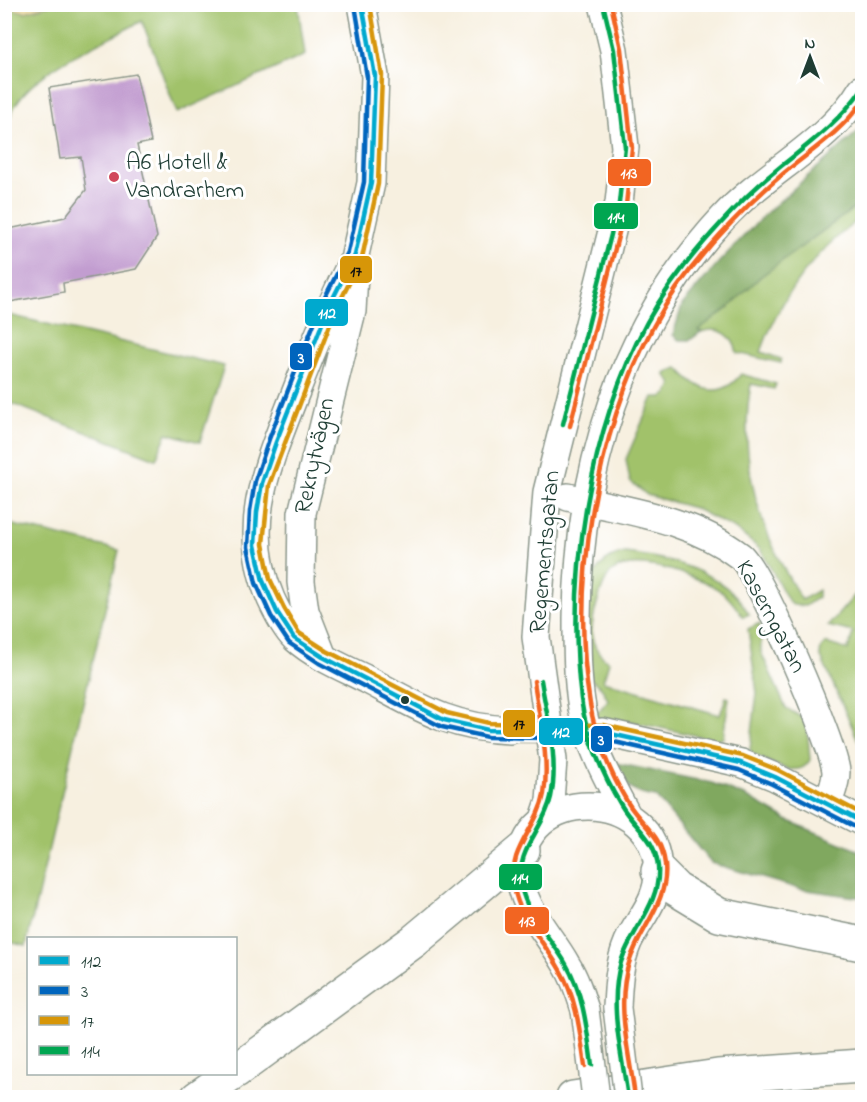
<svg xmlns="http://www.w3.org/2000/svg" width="867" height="1102" font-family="'Indie Flower',sans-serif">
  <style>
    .green { fill: #a1c26b; stroke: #608050; stroke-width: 1.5 }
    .forest { fill: #80a85f; stroke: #50724a; stroke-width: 1.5 }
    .sand { fill: #eeda9e; stroke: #868c69; stroke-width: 1.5 }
    .building { fill: #c29dd0 }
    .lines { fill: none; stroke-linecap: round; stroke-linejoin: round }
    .minor-tunnel { stroke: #ccccbe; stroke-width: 27; stroke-dasharray: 27 14; stroke-linecap: butt }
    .minor-casing { stroke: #8b968a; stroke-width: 30 }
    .highway-casing { stroke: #8b968a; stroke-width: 36 }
    .minor { stroke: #fff; stroke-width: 27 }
    .highway { stroke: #fff; stroke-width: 33 }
    .minor-bridge-casing { stroke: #8b968a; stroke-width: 30; stroke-linecap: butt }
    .minor-bridge { stroke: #fff; stroke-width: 27 }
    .bus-1-casing { stroke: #fff; stroke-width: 9 }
    .bus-2-casing { stroke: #fff; stroke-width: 9 }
    .bus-3-casing { stroke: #fff; stroke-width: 9 }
    .bus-4-casing { stroke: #fff; stroke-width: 9 }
    .bus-5-casing { stroke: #fff; stroke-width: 9 }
    .bus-1 { stroke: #00a9ce; stroke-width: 4.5 }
    .bus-2 { stroke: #0065bd; stroke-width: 4.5 }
    .bus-3 { stroke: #d79608; stroke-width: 4.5 }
    .bus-4 { stroke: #00a651; stroke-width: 4.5 }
    .bus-5 { stroke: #f26522; stroke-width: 4.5 }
    .poi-dot { fill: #d1495b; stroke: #fff; stroke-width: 2 }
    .bus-dot { fill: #1f3d34; stroke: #fff; stroke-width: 2 }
    .labels { text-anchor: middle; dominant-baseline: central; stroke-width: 6; stroke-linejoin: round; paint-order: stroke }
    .poi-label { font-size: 24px; fill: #1f3d34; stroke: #fff; text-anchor: start }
    .street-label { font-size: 24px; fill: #1f3d34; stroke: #fff }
    .line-badge { stroke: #fff; stroke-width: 2 }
    .badge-label { font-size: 16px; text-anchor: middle; font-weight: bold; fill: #fff }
    .pale-badge-label { font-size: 16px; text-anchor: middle; font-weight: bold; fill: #111 }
  </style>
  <rect width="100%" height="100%" fill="#fff"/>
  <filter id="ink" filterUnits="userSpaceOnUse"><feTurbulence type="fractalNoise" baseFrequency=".0167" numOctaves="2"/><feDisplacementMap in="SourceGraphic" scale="12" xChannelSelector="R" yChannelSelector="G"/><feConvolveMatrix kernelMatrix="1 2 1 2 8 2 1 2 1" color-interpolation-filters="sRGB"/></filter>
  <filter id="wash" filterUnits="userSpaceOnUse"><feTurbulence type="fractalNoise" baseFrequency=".008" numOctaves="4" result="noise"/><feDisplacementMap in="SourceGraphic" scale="24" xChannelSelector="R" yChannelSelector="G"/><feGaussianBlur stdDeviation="1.35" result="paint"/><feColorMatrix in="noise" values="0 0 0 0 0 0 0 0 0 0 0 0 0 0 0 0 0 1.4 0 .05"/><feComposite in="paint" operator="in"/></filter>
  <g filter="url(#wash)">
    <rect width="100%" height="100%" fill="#f7f0e0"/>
    <path class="green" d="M49,4l249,1 7,50 -128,58 -35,-92c-39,21 -101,45 -126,83 -5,8 -8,18 -11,26v-123l20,5z
      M862,202v15c-47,34 -82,80 -101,135l20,7v4l-44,-10c-4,-19 -18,-27 -36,-21l-3,-1 4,-6 25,-16 33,-32z
      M5,314l219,52 -24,76 -33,-9 -11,26 -151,-58z
      M678,368c19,21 41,34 63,6l35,10 -2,5 -23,-5c-14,80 9,149 51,216l16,-10v7l-13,9 -12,-1 -4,-3 -29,-53 -25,-20 -41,-21 -47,-13 -17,-14 -4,-22 27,-62h9l6,-4 4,-9 -7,-10z
      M5,523l114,27 -93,396 -21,-5z
      M625,553c44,5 101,19 124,61l-6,3c-6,-9 -12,-18 -21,-25 -20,-15 -86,-38 -109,-21 -11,8 -21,46 -21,60 0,13 7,24 17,31l-6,19 117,34 6,-18 3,1 -6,40 -6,2 -84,-18 -39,-1 -1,-3 15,-18 -7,-13 -12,-9c-2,-40 -18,-115 36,-125z
      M862,587v162l-42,-94 1,-7 5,-5 22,7 5,-18 -25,-6z
      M760,623l1,29 25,56 17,10 4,6 3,36c-12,22 -43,0 -59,-7l-1,-4 7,-56 -9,-64z"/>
    <path class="forest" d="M862,128v74l-102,75 -33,32 -29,21 3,2 -11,8h-11l-6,-5 9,-30 37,-43 45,-47z
      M611,762l101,21 35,14 40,23 75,32v46l-62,-9 -89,-26 -55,-66c-28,-3 -30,-13 -45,-35z"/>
    <path class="sand" d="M5,4h44v1l-24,7 -20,-5z"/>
    <g id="blocks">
      <path class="building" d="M136,74l15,68 -14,3 20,92 -21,32 -73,14 1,9 -60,11v-73l61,-13 21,-27 -5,-33 -21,2 -11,-71z"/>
    </g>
  </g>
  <g filter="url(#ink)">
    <use href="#blocks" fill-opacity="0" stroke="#8b968a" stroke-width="1.5"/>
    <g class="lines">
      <path class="minor-tunnel" d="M510,730l92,2"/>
      <defs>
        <path id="minor" d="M351,264c-22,43 -39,86 -56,130 -27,70 -56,132 -24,205 6,13 14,29 24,39 20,18 47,29 71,41 51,27 83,49 144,51
          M568,497c59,14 122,21 172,59 18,13 95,191 96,216 0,11 -5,22 -8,31
          M323,657l-18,-46 -4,-29 1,-69 50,-202 3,-56 16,-72 4,-107 -13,-72
          M602,732l139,31 34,14 87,45
          M628,817c-18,-34 -39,-71 -46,-109 -5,-29 -5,-61 -5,-90 1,-147 45,-291 146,-400 42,-46 107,-75 139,-129
          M544,819l6,-18 3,-41 -17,-123 11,-145 72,-289 6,-56 -11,-97 -11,-46
          M585,1010c-5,-16 -10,-32 -19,-46 -16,-29 -46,-57 -46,-92 0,-89 137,-87 138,0 1,27 -19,47 -30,70 -9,21 -10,43 -11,66"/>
        <path id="highway" d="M658,871l18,18 43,26 143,29
          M236,1071l178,-130 109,-91
          M197,1098l34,-24
          M573,1098l145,-22 144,-10"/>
      </defs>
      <use href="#minor" class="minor-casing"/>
      <use href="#highway" class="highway-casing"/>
      <use href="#minor" class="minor"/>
      <use href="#highway" class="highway"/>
      <defs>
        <path id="minor-bridge" d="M617,1008l11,90
          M585,1010l11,88"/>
      </defs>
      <use href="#minor-bridge" class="minor-bridge-casing"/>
      <use href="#minor-bridge" class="minor-bridge"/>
      <defs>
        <path id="bus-1" d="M362,4l13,72 -4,107 -16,72 -26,51 -53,136 -14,41 -5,29 -2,33 8,36 14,31 17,26 29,19 121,63 44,10 114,2 139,31 34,14 87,45"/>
        <path id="bus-2" d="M355,5l12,72 -3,105 -16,70 -26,51 -53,136 -14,42 -5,30 -2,36 8,36 15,33 18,27 30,20 123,64 45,10 114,2 138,31 33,14 87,45"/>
        <path id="bus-3" d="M370,4l12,71 -4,109 -16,74 -26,51 -67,176 -6,59 7,35 14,29 15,25 28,18 120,62 42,10 114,2 140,31 35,14 84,44"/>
        <path id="bus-4" d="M563,424l56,-221 6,-56 -11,-97 -11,-46
          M541,680c6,38 18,79 10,117 -7,33 -36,53 -30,89 6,30 31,53 45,78 18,31 21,66 26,101
          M628,1098c-6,-44 -20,-93 -7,-136 10,-32 40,-59 37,-95 -3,-31 -23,-38 -37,-62 -19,-31 -35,-70 -40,-106 -15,-121 8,-269 66,-377 20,-36 47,-70 75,-100 18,-20 37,-38 58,-55 30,-24 60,-46 82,-78"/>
        <path id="bus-5" d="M570,426l56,-221 6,-57 -11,-99 -10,-45
          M534,681c5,37 16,76 10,113 -6,34 -37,55 -30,93 5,32 31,55 46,83 17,29 20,63 25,96
          M635,1097c-5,-42 -20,-92 -6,-134 10,-34 40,-61 36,-99 -4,-31 -22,-37 -37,-61 -17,-28 -33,-66 -38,-99 -20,-120 6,-270 63,-377 20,-38 48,-73 78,-104 16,-17 34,-34 53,-50 27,-22 58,-42 78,-71"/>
      </defs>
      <use href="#bus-1" class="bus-1-casing"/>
      <use href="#bus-2" class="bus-2-casing"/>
      <use href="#bus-3" class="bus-3-casing"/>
      <use href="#bus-4" class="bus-4-casing"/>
      <use href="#bus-5" class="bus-5-casing"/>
      <use href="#bus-1" class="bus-1"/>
      <use href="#bus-2" class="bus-2"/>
      <use href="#bus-3" class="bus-3"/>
      <use href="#bus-4" class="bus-4"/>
      <use href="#bus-5" class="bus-5"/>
    </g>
  </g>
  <circle class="poi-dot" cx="114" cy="177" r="6"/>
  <circle class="bus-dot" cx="405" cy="700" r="5"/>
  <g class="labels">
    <g class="poi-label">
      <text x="126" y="163">A6 Hotell &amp;<tspan x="126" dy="28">Vandrarhem</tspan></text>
    </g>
    <g class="street-label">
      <text transform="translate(316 456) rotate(-78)">Rekrytvägen</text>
      <text transform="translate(546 552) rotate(-85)">Regementsgatan</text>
      <text transform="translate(770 617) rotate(62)">Kaserngatan</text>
    </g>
  </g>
  <g class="line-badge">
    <rect x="607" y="158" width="45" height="29" rx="6" fill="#f26522"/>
    <rect x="593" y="202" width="46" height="28" rx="6" fill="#00a651"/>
    <rect x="339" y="255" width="34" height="29" rx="6" fill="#d79608"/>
    <rect x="304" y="298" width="45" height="29" rx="6" fill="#00a9ce"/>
    <rect x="289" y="342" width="24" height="29" rx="6" fill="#0065bd"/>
    <rect x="502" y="709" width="34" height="29" rx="6" fill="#d79608"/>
    <rect x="538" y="717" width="46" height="29" rx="6" fill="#00a9ce"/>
    <rect x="590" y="725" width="23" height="28" rx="6" fill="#0065bd"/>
    <rect x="498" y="863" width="45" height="28" rx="6" fill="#00a651"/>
    <rect x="504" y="906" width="46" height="29" rx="6" fill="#f26522"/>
  </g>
  <g class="badge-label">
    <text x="629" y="178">113</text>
    <text x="616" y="222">114</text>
    <text x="327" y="318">112</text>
    <text x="301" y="363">3</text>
    <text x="561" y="737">112</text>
    <text x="601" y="745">3</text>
    <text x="520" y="883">114</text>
    <text x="527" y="926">113</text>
  </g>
  <g class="pale-badge-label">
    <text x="356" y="276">17</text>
    <text x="519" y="729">17</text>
  </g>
  <rect width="867" height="1102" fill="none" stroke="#fff" stroke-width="24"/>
  <rect x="27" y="937" width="210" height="138" fill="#ffffff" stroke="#a5b1ae" stroke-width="1.5"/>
  <rect x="39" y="956" width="30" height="9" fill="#00a9ce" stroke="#a5b1ae" stroke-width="1.5"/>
  <text x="81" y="967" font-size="18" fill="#1f3d34">112</text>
  <rect x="39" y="986" width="30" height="9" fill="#0065bd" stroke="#a5b1ae" stroke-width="1.5"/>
  <text x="81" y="997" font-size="18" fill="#1f3d34">3</text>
  <rect x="39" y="1016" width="30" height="9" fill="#d79608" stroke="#a5b1ae" stroke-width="1.5"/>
  <text x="81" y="1027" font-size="18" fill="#1f3d34">17</text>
  <rect x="39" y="1046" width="30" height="9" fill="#00a651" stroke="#a5b1ae" stroke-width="1.5"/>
  <text x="81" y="1057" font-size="18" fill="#1f3d34">114</text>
  <g transform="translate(810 57)" stroke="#ffffff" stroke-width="4.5" paint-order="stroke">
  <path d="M0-4.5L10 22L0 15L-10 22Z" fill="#1f3d34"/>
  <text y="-9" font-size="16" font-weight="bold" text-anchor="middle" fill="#1f3d34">N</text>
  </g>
</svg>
